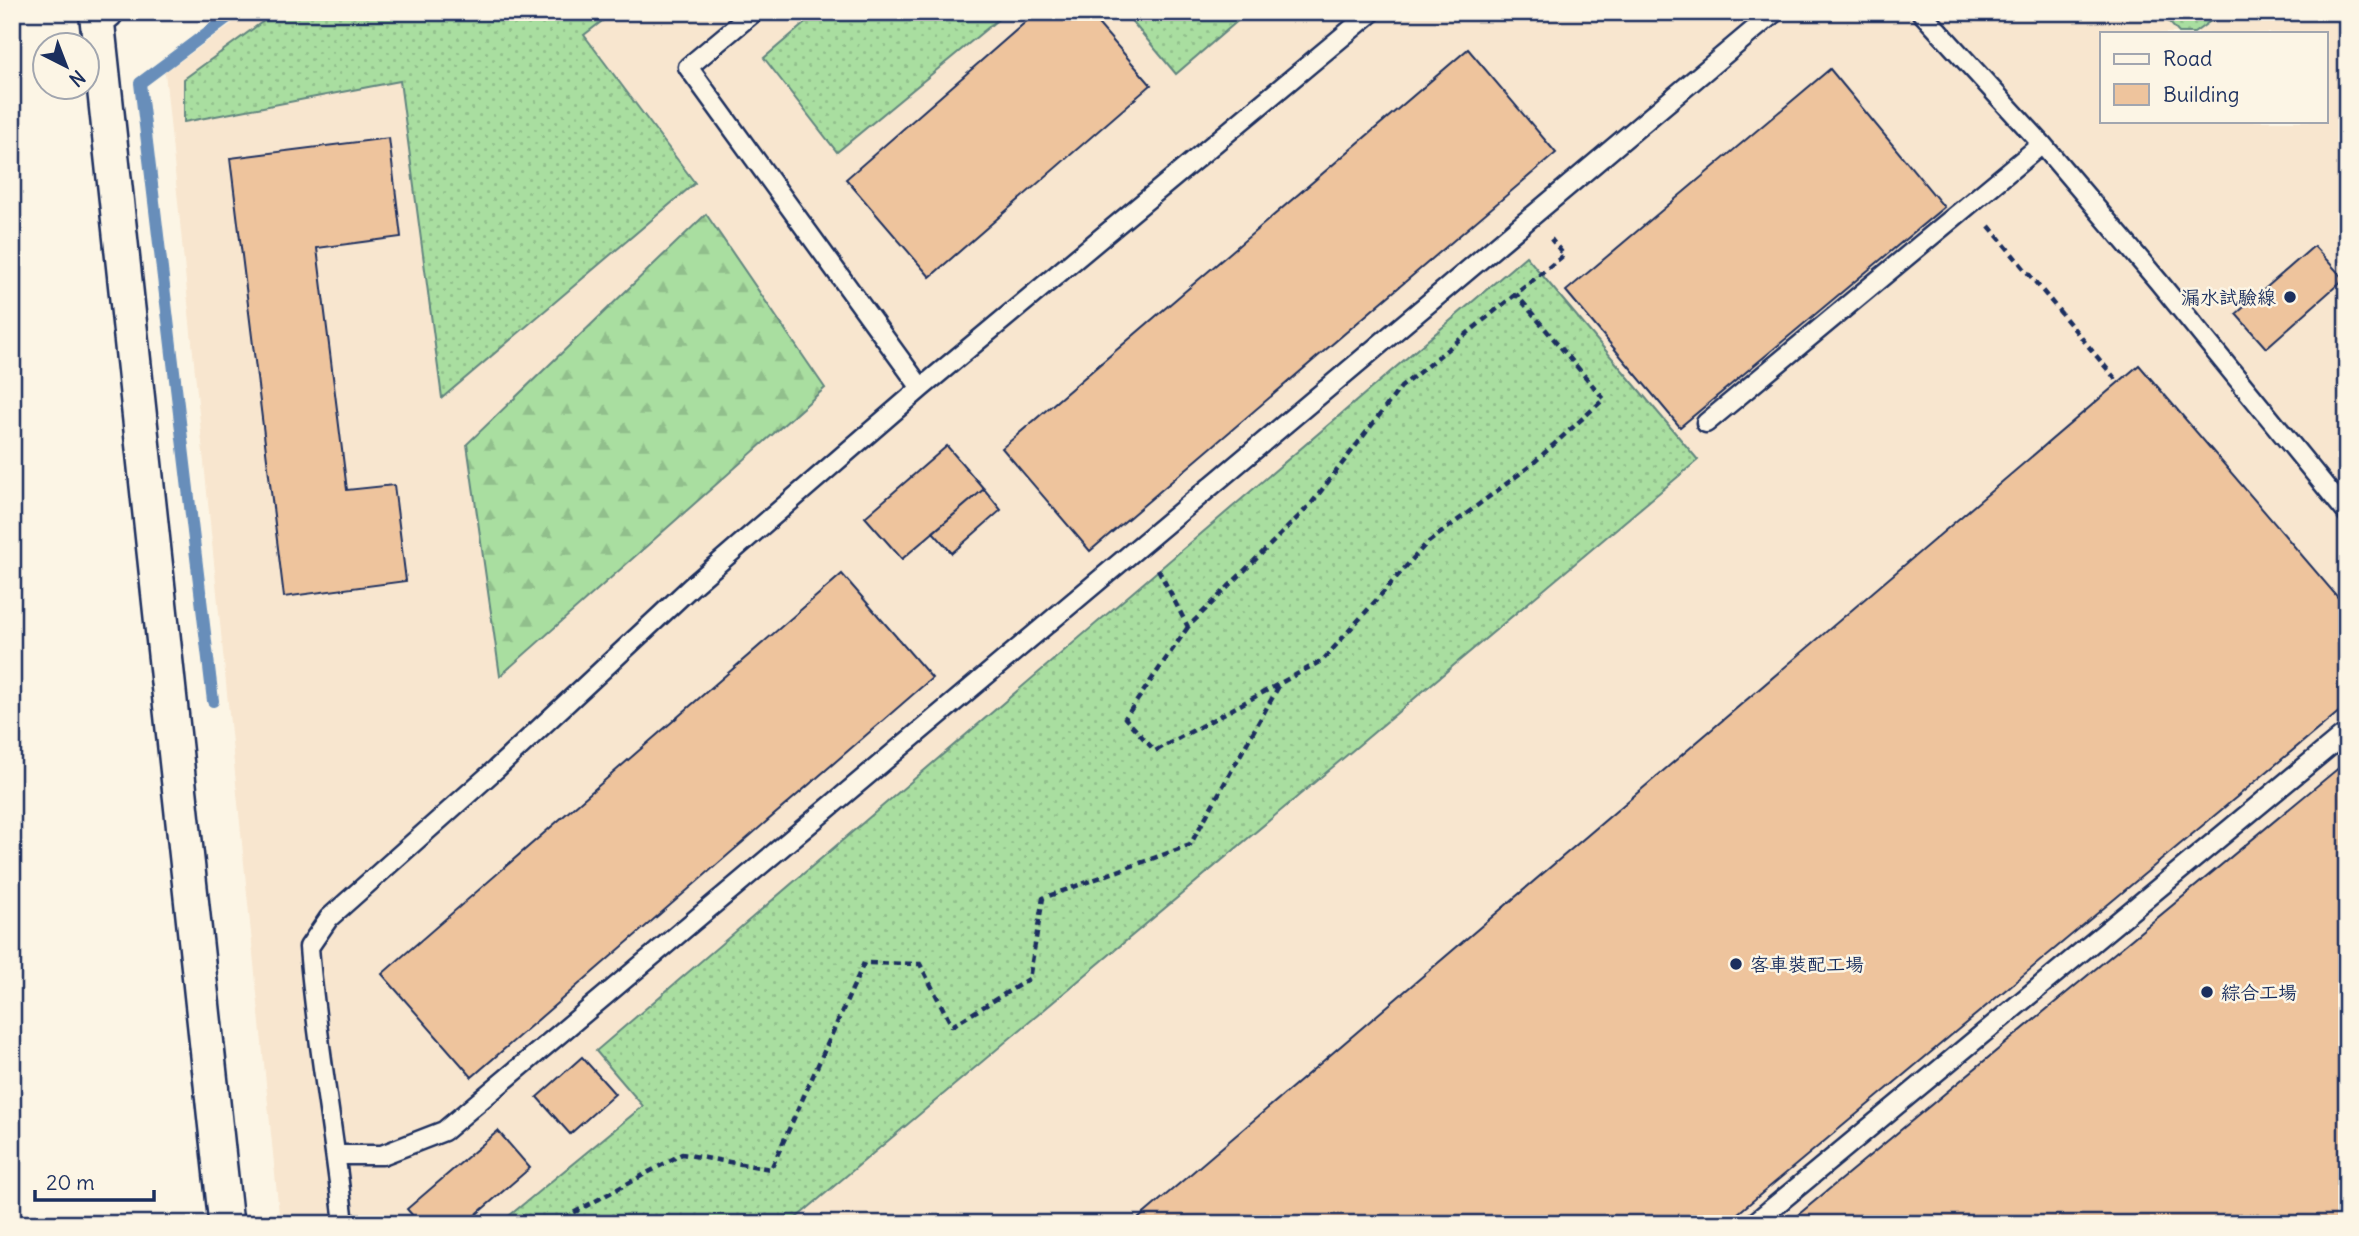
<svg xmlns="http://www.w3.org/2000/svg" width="2359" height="1236" font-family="Delius,'LXGW WenKai TC',sans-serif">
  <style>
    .built { fill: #f8e6cf; fill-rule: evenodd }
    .grass { fill: url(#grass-dots); stroke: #62867f; stroke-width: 2 }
    .forest { fill: url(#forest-firs); stroke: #62867f; stroke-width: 2 }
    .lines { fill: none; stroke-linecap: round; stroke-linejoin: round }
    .stream { stroke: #678eba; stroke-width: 12 }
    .building { fill: #eec49d; stroke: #1b2f5e; stroke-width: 2 }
    .lane-casing { stroke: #1b2f5e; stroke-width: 23 }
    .street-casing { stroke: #1b2f5e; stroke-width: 38 }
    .path { stroke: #1b2f5e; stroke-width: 4.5; stroke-dasharray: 7 5; stroke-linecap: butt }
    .lane { stroke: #fcf5e5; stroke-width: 18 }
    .street { stroke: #fcf5e5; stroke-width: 33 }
    .poi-dot { fill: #1b2f5e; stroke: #fcf5e5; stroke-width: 2.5 }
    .labels { text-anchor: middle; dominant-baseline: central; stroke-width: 5; stroke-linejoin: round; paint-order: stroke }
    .poi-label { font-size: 19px; fill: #1b2f5e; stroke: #fcf5e5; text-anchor: start }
  </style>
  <defs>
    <pattern id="grass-dots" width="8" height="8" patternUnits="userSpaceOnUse" patternTransform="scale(1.75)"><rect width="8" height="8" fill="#a9dea0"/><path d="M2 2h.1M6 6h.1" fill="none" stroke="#91bf8c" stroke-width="1.8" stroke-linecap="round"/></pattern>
    <pattern id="forest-firs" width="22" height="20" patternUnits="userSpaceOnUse" patternTransform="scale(1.75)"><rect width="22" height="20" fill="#a9dea0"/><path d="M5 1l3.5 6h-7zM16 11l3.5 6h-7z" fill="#91bf8c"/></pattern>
  </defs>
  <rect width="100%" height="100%" fill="#fcf5e5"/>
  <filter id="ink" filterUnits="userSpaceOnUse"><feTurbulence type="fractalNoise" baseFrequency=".0143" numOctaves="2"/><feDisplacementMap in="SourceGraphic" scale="14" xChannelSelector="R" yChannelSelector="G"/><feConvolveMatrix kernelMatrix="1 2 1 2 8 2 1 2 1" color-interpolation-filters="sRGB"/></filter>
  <g filter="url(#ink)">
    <path class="built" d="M248,12h2099v1212h-2067l-115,-1152zM2102,33h224v88h-224z"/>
    <path class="grass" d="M276,12h338l-30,23 111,148 -253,215 -42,-317 -216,41v-43z
      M818,12h189l-170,140 -73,-94z
      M1124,12h124l-72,62z
      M2160,12h63l-29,21h-15z
      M1526,256l172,204 -909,764h-290l144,-118 -47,-55z"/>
    <path class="forest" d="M706,214l119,174 -325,288 -33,-232z"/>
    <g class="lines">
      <path class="stream" d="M213,701l-73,-618 95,-71"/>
    </g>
    <path class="building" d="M1037,12h51l63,73 -221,192 -84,-98z
      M1468,49l88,104 -466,398 -88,-103z
      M1830,69l114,138 -264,220 -114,-136z
      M389,138l12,99 -84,11 30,242 47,-5 12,96 -122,16 -54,-439z
      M2314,246l30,33 -78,69 -30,-34z
      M2139,365l208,243v97l-622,519h-593z
      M947,446l37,43 -82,70 -37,-42z
      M984,489l17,21 -49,43 -19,-21z
      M842,574l90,104 -460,399 -90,-103z
      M2347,761v463h-560z
      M582,1057l33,37 -45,40 -33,-37z
      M498,1131l32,37 -65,56h-45l-13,-15z"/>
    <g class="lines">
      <defs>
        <path id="lane" d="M754,12l-66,55 233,321
          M1921,12l121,132 116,137 189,232
          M1706,423l336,-279
          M336,1155h46l62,-24 1331,-1119
          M344,1224c-10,-93 -28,-185 -35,-277l20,-29 167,-149 195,-182 230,-199 451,-376
          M1753,1224l594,-492"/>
        <path id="street" d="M106,12l-9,7 129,1205"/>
      </defs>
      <use href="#lane" class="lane-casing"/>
      <use href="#street" class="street-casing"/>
      <path class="path" d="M1989,226l129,156
        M1158,569l30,58 123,-123 90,-117 163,-132 -13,-16
        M1188,627l-63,91 30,33 168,-91 103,-116 104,-78 74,-67 -88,-105
        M553,1224l129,-70 89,15 93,-206 56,1 32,62 77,-47 14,-81 147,-53 90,-161"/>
      <use href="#lane" class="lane"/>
      <use href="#street" class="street"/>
    </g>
  </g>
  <g class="poi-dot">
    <circle cx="2290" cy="297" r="7"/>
    <circle cx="1736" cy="964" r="7"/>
    <circle cx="2207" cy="992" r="7"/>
  </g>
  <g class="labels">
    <g class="poi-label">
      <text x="2276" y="297" text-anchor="end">漏水試驗線</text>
      <text x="1750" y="964">客車裝配工場</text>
      <text x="2221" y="992">綜合工場</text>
    </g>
  </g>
  <rect width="2359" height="1236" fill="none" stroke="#fcf5e5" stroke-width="42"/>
  <rect x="21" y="21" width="2317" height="1194" fill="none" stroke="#1b2f5e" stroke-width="2.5" filter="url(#ink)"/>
  <rect x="2100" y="32" width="228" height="91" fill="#fcf5e5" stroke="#a2a6af" stroke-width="2"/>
  <rect x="2114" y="54" width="35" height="10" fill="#fcf5e5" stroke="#a2a6af" stroke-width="2"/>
  <text x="2163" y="66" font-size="21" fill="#1b2f5e">Road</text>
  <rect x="2114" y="84" width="35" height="21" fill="#eec49d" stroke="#a2a6af" stroke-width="2"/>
  <text x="2163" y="102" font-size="21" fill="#1b2f5e">Building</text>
  <g transform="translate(66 66) rotate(138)"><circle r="33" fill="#fcf5e5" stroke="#a2a6af" stroke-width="2"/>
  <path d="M0-5L12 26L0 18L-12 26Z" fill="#1b2f5e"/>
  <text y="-10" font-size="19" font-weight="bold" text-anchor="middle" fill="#1b2f5e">N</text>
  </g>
  <path d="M35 1190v10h119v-10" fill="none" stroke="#1b2f5e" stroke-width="3.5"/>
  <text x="46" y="1190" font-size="21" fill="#1b2f5e" stroke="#fcf5e5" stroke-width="5" paint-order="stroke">20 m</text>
</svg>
